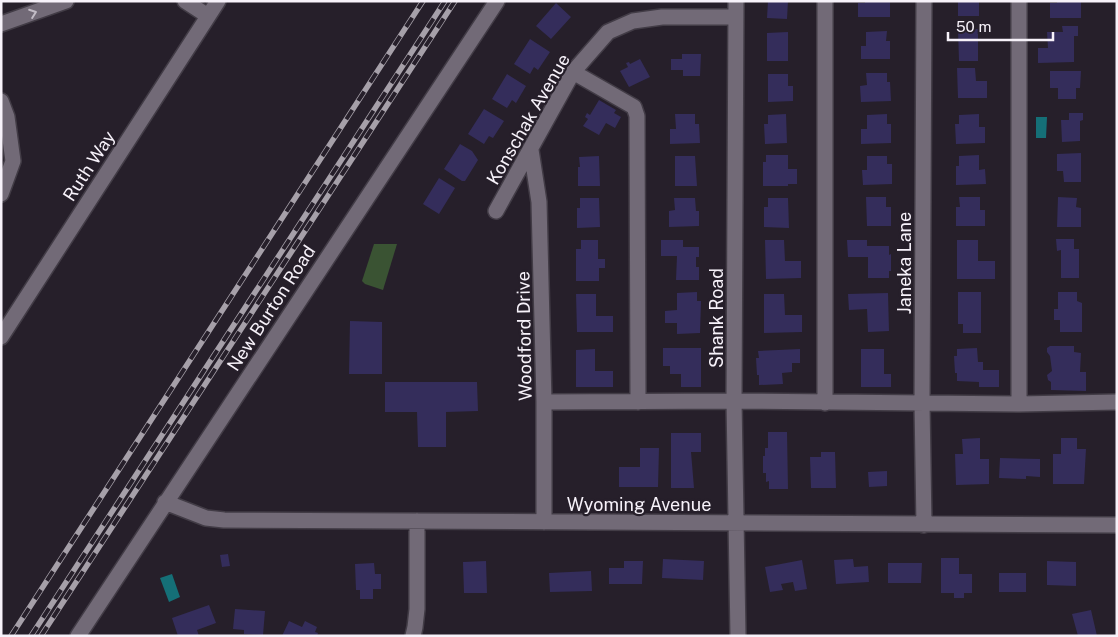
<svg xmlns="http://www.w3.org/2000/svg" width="1118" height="637" font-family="'Public Sans',sans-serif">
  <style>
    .green { fill: #3a5333 }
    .water { fill: #156f77 }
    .building { fill: #342d5b }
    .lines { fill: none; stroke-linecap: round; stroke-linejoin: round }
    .minor-casing { stroke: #423c46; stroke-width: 18 }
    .minor { stroke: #726a77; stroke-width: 15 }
    .rail-casing { stroke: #a6a0a9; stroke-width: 5.5 }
    .rail { stroke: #261f2a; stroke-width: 4; stroke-dasharray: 11; stroke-linecap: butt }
    .oneway { stroke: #c2bcc6 }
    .labels { text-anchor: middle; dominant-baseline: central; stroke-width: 4.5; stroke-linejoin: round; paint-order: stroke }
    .street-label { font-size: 18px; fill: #f7f2fa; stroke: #261f2a }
  </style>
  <rect width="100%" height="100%" fill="#261f2a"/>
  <path class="green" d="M374,244h23l-14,46 -18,-6 -3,-3z"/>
  <path class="water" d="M1036,117h11l-1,21h-10z
    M172,574l8,23 -11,5 -9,-24z"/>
  <path class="building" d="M768,1h20l-1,18 -20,-1z
    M865,1h25v16h-32v-14h7z
    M958,1h21v15h-21z
    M1057,1h24v17h-31v-15h7z
    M556,3l15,14 -20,22 -15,-13z
    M1062,26h16v10h-4v26l-36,1v-15h10l-1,-16h16z
    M958,29h20v32h-19z
    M887,31l-1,10h4v18h-29v-13h5v-14z
    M788,32v29h-21v-28z
    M530,39l20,13 -12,18 -4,-3 -4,7 -16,-10z
    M682,54h19l-1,22h-17v-6h-12v-11h11z
    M640,59l10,18 -21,10 -9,-16 8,-4 -2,-4 3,-1 1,2z
    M957,68h18l1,13h11v17h-29z
    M1050,71h31l-1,17h-4v11h-18v-11h-8z
    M866,73h21v9h3l1,19 -30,1 -1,-16 7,-1z
    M507,74l19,12 -10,17 -4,-3 -5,8 -15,-9z
    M768,74h20v12h5v15l-25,1z
    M599,100l17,10 -2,3 7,4 -6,11 -9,-5 -7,12 -16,-9 5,-7 -3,-2 2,-4 3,2z
    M484,109l20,12 -11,17 -4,-2 -5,8 -16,-10z
    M1069,113h14v7l-3,1v20l-18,1 -1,-22h8z
    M675,114h20v10h4l1,19 -30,1v-15h6z
    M786,114l1,29 -22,1 -1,-20h4v-9z
    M887,114v10h4v19l-30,1v-15h6v-14z
    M979,114v13h6v16l-29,1 -1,-20h4v-9z
    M460,144l12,7 6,9 -13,21h-3l-18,-12z
    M1081,153v29h-17l-1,-11h-6v-17z
    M766,155h22v14h9v15h-9v2h-25v-24h3z
    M979,155v15l6,-1 1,15 -30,1v-19h3v-10z
    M599,156l1,30h-22v-19h2l-1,-10z
    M675,156h20l2,30h-22z
    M867,156h20v8h5v20l-29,1 -1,-15h5z
    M439,178l16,10 -16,26 -16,-10z
    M866,197h20v10h5v19h-24z
    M959,197h21v13h5v16h-29v-19h4z
    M1058,197l19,1 -1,9 5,1v19h-24z
    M580,198h19l1,29 -23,1v-20h3z
    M674,198h21l1,13h3v15l-30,1v-16l6,-1z
    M768,198h20l1,30 -25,-1v-20h4z
    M1056,239h18v10h5v29h-18v-28l-4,1z
    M581,240h17v19h7v9h-6v13h-23v-32h5z
    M661,240h22v7h16v10h-3v10h3v13h-23l1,-24h-16z
    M765,240h19l1,21h16v17l-35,1z
    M847,240h20v6h22v9l2,-1v17h-2v7h-21v-21h-20z
    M957,240h21v21h17v18h-38z
    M697,292v9h4l-1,32 -23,1v-11h-12v-12l12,-1v-17z
    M958,292h23v41h-18v-9h-5z
    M1058,292h19v9l5,2v29h-22v-12h-6v-11h4z
    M888,293l1,38 -21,1 -1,-23 -18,1 -1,-16z
    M576,294h20v22h17v16h-36z
    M764,294h20l1,21h17v17l-38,1z
    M350,321l32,1v52h-33z
    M1050,346h24v6l7,1 -1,19h6v19l-35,-1v-8l-3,-2 -1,-5 5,-4 -2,-15 -3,-4v-4z
    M663,348h38v39h-20v-13h-11v-8h-7z
    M977,348l1,14h5v8h16v17h-20v-5l-22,-1v-8h-2l-1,-17h3v-7z
    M595,349v22h18v16h-37v-37z
    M800,349v14h-8v9l-10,1 1,11 -24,1v-10h-2l-1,-17h3l-1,-7z
    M861,349h23v25h7v13h-30z
    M385,382h92l1,29 -32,1v35h-28l-1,-35h-32z
    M768,432h19l1,57h-19v-8l-3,1v-9h-3v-17h2v-8h3z
    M671,433h30v19h-10l3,36h-23z
    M980,438v21h9v25l-33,1 -1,-31h8l-1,-15z
    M1061,438h16v11h9l-2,35h-31v-30h8z
    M640,448h19l-1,39h-39v-20h21z
    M821,452h14l1,36h-25l-1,-31h11z
    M1000,458l40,1v18l-14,-1v3l-27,-1z
    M887,471v15l-18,1 -1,-15z
    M228,554l2,12 -8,1 -2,-12z
    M941,558h18v16h13v19h-8v5h-10v-5h-13z
    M663,559l41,2 -1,19 -41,-2z
    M853,559l1,8 14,-1 1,16 -33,2 -2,-24z
    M802,560l5,29 -12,2 -2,-9 -12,2 2,6 -13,2 -5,-25z
    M486,561l1,32h-23l-1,-31z
    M624,561h19l-1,23h-33v-16h15z
    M1047,561l29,1v24l-29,-1z
    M374,563l1,11h6v15h-8v10h-13v-9h-4l-1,-26z
    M888,563h34l-1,20h-33z
    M591,571l1,20 -42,1 -1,-19z
    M999,573h27v19h-27z
    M209,605l7,18 -19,7 2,6h-21l-6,-18z
    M235,609l30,2 -2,24 -19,-1v-4l-11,-1z
    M1091,610l6,26h-19l-6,-22z
    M289,621l13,6 3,-6 12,6 -2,5 3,1 -1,3h-35z"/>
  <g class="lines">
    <defs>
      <path id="minor" d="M185,1l23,15
        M736,1l-2,400 4,235
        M825,1v402
        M924,1l-2,403 2,121
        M1,24l65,-23
        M573,72l61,35 3,9 1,286
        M1,101l6,16 6,44 -12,33
        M531,150l8,52 5,200v120
        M496,211l77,-139 35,-40 25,-11 29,-4h74
        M1,337l217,-336
        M544,402l190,-1 285,3 98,-2
        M1019,404v-403
        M165,502l41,16 18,2 893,5
        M78,636l419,-635
        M413,636l2,-9 2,-18v-88"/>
    </defs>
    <use href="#minor" class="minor-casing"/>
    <use href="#minor" class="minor"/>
    <defs>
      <path id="rail" d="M11,636l412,-635
        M31,636l414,-635
        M41,636l414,-635"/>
    </defs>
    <use href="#rail" class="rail-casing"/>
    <use href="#rail" class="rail"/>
  </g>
  <defs><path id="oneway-chevron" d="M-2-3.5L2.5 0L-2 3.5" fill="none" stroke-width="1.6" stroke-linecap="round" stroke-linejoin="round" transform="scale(1.25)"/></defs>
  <use class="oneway" href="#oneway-chevron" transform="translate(33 13) rotate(-20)"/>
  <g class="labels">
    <g class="street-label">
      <text transform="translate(528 119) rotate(-60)">Konschak Avenue</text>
      <text transform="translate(89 166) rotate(-57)">Ruth Way</text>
      <text transform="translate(904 263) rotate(-90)">Janeka Lane</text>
      <text transform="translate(271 308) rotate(-57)">New Burton Road</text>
      <text transform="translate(716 318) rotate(-90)">Shank Road</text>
      <text transform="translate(524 336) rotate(-91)">Woodford Drive</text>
      <text x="639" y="504">Wyoming Avenue</text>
    </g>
  </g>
  <rect width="1118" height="637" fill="none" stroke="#f7f2fa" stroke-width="5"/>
  <path d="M948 32v8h105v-8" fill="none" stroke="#f7f2fa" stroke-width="2.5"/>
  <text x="956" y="32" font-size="15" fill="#f7f2fa" stroke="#261f2a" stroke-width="4" paint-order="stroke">50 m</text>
</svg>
